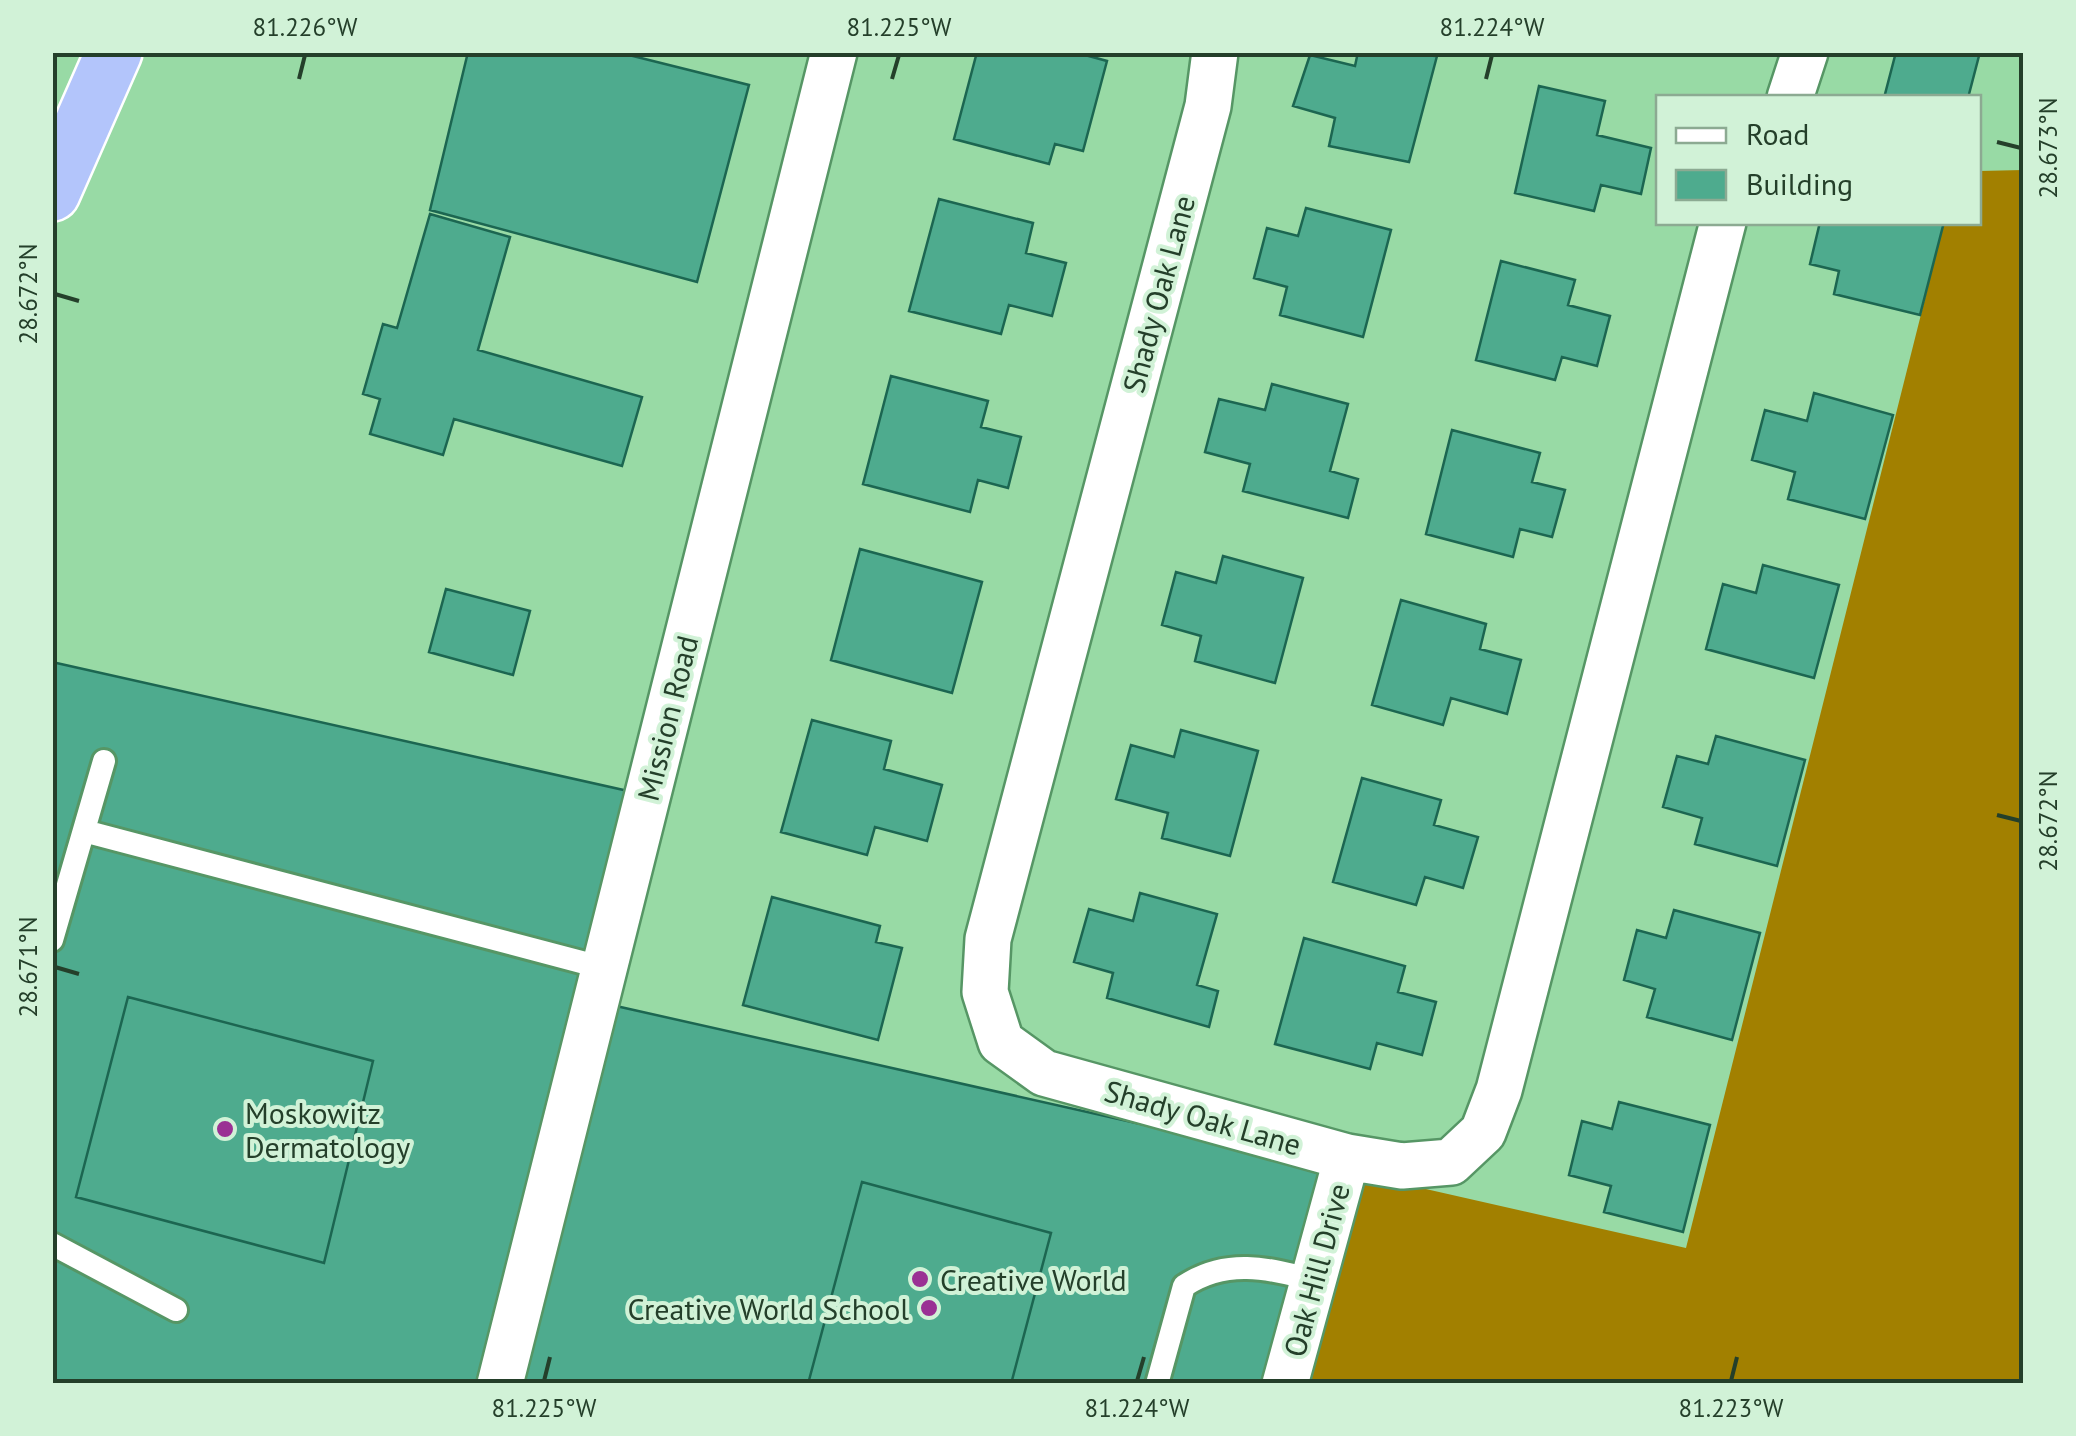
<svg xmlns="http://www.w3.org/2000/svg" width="2076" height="1436" font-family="'PT Sans',sans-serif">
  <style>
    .forest { fill: #a28000 }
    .building { fill: #4eab8e; stroke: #1c6651; stroke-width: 2.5 }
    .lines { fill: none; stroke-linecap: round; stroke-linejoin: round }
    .lane-casing { stroke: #569665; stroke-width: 28 }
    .street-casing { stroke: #569665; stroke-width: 50 }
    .highway-casing { stroke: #fff; stroke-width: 60 }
    .lane { stroke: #fff; stroke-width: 22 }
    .street { stroke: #fff; stroke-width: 45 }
    .highway { stroke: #b3c5fb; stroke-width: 55 }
    .ticks { fill: none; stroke: #243f2a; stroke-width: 4 }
    .poi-dot { fill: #9a3194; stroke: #d1f2d7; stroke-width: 4 }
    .labels { text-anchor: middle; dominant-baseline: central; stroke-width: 8; stroke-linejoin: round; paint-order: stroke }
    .street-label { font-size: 30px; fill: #243f2a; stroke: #d1f2d7 }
    .poi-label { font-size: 30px; fill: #243f2a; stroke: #d1f2d7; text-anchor: start }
    .neatline { fill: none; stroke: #243f2a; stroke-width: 4 }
    .ticks-label { font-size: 25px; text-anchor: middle; fill: #243f2a }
  </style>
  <rect width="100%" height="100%" fill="#98daa5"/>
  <path class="forest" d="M2023,170v1213l-717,1 55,-201 56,4 269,61 258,-1025 34,-1 1,-51z"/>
  <path class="building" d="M468,52h149l132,33 -52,197 -267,-72z
    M977,52h97l33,9 -24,90 -28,-7 -6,20 -95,-25z
    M1358,52l79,4 -28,106 -80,-16 6,-28 -42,-12 17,-51 45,11z
    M1896,52h84l-12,46h-84z
    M1539,86l66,15 -8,34 54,13 -10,46 -40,-9 -7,26 -79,-18z
    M939,199l94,24 -7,30 40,10 -14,53 -43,-11 -8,29 -92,-23z
    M1306,208l85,22 -28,107 -83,-22 7,-28 -33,-9 13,-50 31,8z
    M430,214l80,23 -32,113 164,47 -20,69 -168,-47 -11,36 -73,-21 10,-35 -17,-5 20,-70 14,4z
    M1820,222h124l-24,93 -86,-21 5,-23 -29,-7z
    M1501,261l74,19 -7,25 42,11 -13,50 -35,-9 -7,23 -79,-20z
    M891,376l97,25 -7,26 40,10 -13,51 -30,-8 -8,32 -107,-28z
    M1272,384l76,20 -18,67 28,8 -10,39 -105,-27 7,-27 -45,-12 14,-53 46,11z
    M1814,393l79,22 -28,104 -77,-20 7,-27 -43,-12 13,-50 42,11z
    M1452,430l88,23 -8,29 33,8 -13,47 -32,-8 -7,28 -87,-23z
    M860,549l122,33 -30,111 -121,-33z
    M1223,556l80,22 -28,105 -80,-22 6,-25 -39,-11 14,-53 40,11z
    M1763,565l76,20 -25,93 -108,-29 17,-65 33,9z
    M446,589l84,22 -17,64 -84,-23z
    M1401,600l85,24 -6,25 41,11 -14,54 -56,-16 -8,27 -71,-20z
    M52,662l576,129 -149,593h-427z
    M812,720l79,21 -7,28 58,16 -15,56 -52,-14 -8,28 -86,-23z
    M1181,730l77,21 -28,105 -68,-18 6,-25 -52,-14 15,-54 43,12z
    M1716,736l89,24 -28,106 -82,-22 7,-26 -39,-11 14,-51 31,8z
    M1362,778l79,22 -7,25 44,12 -15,51 -38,-11 -9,28 -83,-23z
    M1140,893l77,21 -20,71 21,6 -9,36 -102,-29 6,-25 -39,-11 15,-53 44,12z
    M772,897l108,29 -4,16 26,6 -24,92 -135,-35z
    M1674,910l86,23 -28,107 -85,-23 8,-28 -31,-9 13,-50 29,8z
    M1304,938l101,28 -7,26 38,10 -14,53 -45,-12 -7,26 -95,-25z
    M128,997l245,64 -49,202 -248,-66z
    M616,1006l547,123 159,45 -57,210h-744z
    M1619,1102l91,23 -27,107 -79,-20 7,-26 -42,-11 13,-54 30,8z
    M862,1182l189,51 -40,151h-203z"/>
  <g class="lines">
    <defs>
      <path id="lane" d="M84,831l520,137
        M52,940l52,-179
        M52,1244l124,66
        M1157,1384l27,-98c42,-28 83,-18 130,-6"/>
      <path id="street" d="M1215,52l-7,54 -220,833 -3,53 16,50 43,31 303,84 55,9 49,-4 32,-30 16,-42 224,-868
        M1790,98l15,-46
        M500,1384l334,-1332
        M1285,1384l62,-227"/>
      <path id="highway" d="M52,193l62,-141"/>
    </defs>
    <use href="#lane" class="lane-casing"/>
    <use href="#street" class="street-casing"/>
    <use href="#highway" class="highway-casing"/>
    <use href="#lane" class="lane"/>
    <use href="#street" class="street"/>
    <use href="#highway" class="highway"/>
  </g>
  <path class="ticks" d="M299,79l6,-24M892,79l7,-24M1486,79l6,-24M1997,142l24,6M55,294l24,7M1997,815l24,6M55,967l24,7M544,1381l6,-24M1137,1381l7,-24M1731,1381l6,-24"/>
  <g class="poi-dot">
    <circle cx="225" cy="1129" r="10"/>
    <circle cx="920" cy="1279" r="10"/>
    <circle cx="929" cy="1308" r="10"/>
  </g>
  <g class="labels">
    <g class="street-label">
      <text transform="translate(1158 294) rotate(-75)">Shady Oak Lane</text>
      <text transform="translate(667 718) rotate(-76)">Mission Road</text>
      <text transform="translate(1203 1117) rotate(16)">Shady Oak Lane</text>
      <text transform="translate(1316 1270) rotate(-75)">Oak Hill Drive</text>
    </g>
    <g class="poi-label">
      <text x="245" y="1112">Moskowitz<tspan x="245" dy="34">Dermatology</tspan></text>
      <text x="940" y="1279">Creative World</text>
      <text x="909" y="1308" text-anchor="end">Creative World School</text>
    </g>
  </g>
  <rect width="2076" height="1436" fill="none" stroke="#d1f2d7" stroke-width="110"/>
  <rect x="1656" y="95" width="325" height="130" fill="#d1f2d7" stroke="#8caa92" stroke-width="2.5"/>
  <rect x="1676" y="128" width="50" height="15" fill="#ffffff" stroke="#8caa92" stroke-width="2.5"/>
  <text x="1746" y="145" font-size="30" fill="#243f2a">Road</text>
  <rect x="1676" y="170" width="50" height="30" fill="#4eab8e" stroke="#8caa92" stroke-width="2.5"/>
  <text x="1746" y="195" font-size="30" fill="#243f2a">Building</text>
  <rect x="55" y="55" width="1966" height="1326" class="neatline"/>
  <g class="ticks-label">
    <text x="305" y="36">81.226°W</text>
    <text x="899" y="36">81.225°W</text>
    <text x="1492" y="36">81.224°W</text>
    <text transform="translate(2048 148) rotate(-90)" y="9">28.673°N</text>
    <text transform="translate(28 294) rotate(-90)" y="9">28.672°N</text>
    <text transform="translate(2048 821) rotate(-90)" y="9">28.672°N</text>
    <text transform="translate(28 967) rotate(-90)" y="9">28.671°N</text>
    <text x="544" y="1417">81.225°W</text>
    <text x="1137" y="1417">81.224°W</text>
    <text x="1731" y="1417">81.223°W</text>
  </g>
</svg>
